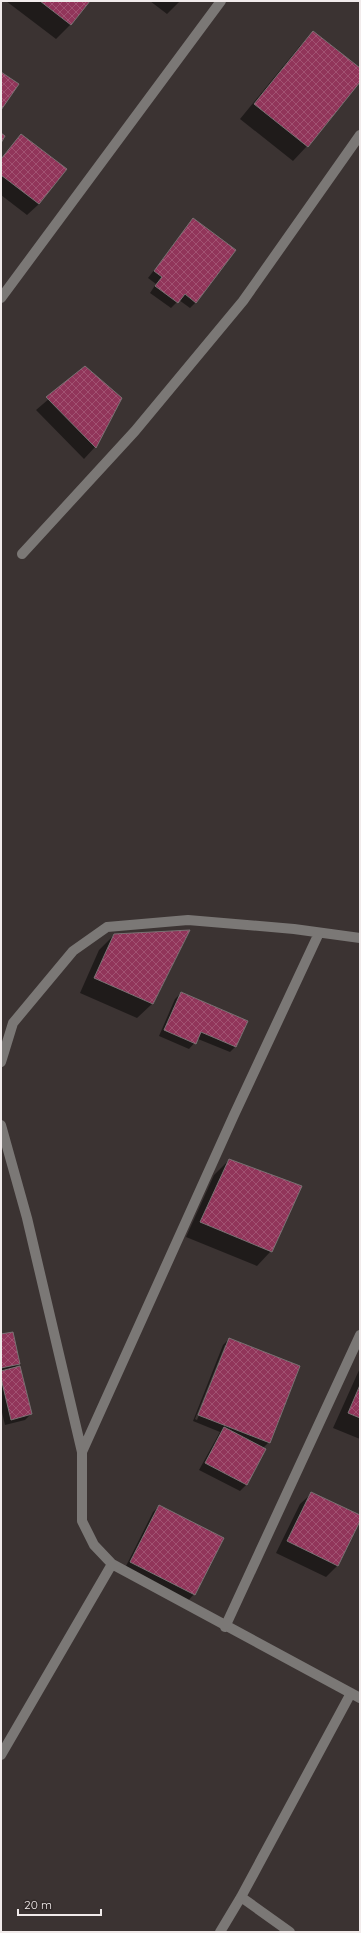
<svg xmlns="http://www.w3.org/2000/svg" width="361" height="1933" font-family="Quicksand,sans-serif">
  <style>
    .shadow { fill: #0007; fill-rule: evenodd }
    .building { fill: url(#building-cross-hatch); stroke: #7a7173 }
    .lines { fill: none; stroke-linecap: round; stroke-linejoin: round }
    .minor { stroke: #7b7876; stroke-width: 10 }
  </style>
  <defs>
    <pattern id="building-cross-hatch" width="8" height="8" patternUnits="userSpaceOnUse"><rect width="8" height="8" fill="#91355a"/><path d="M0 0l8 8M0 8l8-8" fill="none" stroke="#a15272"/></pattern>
  </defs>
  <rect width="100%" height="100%" fill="#3b3332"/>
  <path class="shadow" d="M6,1h82l-17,23 -15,15z
    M150,1h30l-13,13z
    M313,32l47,38v11l-53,65 -14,15 -53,-42 59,-72z
    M21,135l18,69 -12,11 -26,-20v-37z
    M193,220l3,82 -6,6 -11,-8 -8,8 -21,-15 6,-9 -8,-6z
    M85,368l36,31 -26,48 -11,12 -48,-49z
    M114,935l38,69 -15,14 -57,-25 19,-43z
    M181,993l55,53 -6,6 -32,-13 -9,10 -30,-13 16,-37z
    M229,1160l42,91 -14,15 -71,-29 28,-62z
    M1,1335l18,29 -6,5 18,45 -6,6 -20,5 -4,-17z
    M229,1339l40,103 -6,6 2,1 -19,36 -6,6 -41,-21 21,-38 -27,-11 30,-76zM225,1345h2l-30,75 -2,-1z
    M360,1368v71l-27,-11z
    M312,1493l48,24 -23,49 -11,11 -50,-24 24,-49z
    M159,1506l64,32 -29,56 -6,7 -63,-33 28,-56z"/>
  <path class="building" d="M40,1h50l-19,24z
    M313,31l47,37v14l-52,65 -54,-43z
    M1,72l18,12 -18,26z
    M1,133l4,3 -4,7z
    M21,134l46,35 -28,35 -38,-29v-16z
    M193,218l43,32 -40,53 -11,-9 -7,9 -23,-17 7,-9 -8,-6z
    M85,366l37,32 -26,50 -50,-51z
    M190,930l-37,74 -59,-26 20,-44z
    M181,992l67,29 -12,26 -35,-15 -5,12 -32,-14z
    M229,1159l73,27 -30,66 -72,-30z
    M13,1332l7,32 -19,4v-34z
    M229,1338l71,28 -30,77 -72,-28z
    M20,1366l12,48 -21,6 -10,-42v-7z
    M360,1385v33l-12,-5z
    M224,1427l42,22 -19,36 -42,-22z
    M311,1492l49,23v6l-22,45 -51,-25z
    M159,1505l65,33 -29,57 -65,-33z"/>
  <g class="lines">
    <path class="minor" d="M1,298l220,-297
      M22,554l113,-123 108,-130 117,-166
      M1,1062l12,-39 60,-72 34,-24 81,-7 106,9 66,9
      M1,1125l26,93 55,234v69l12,24 18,19 248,134
      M82,1452l152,-337 85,-182
      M225,1627l135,-292
      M1,1755l111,-191
      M241,1897l49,35
      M220,1932l21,-35 110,-204"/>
  </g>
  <rect width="361" height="1933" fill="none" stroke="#f1ebeb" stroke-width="4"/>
  <path d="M18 1909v6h83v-6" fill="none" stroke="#f1ebeb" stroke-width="2"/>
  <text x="24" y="1909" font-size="12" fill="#f1ebeb" stroke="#312928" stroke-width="3" paint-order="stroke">20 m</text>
</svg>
